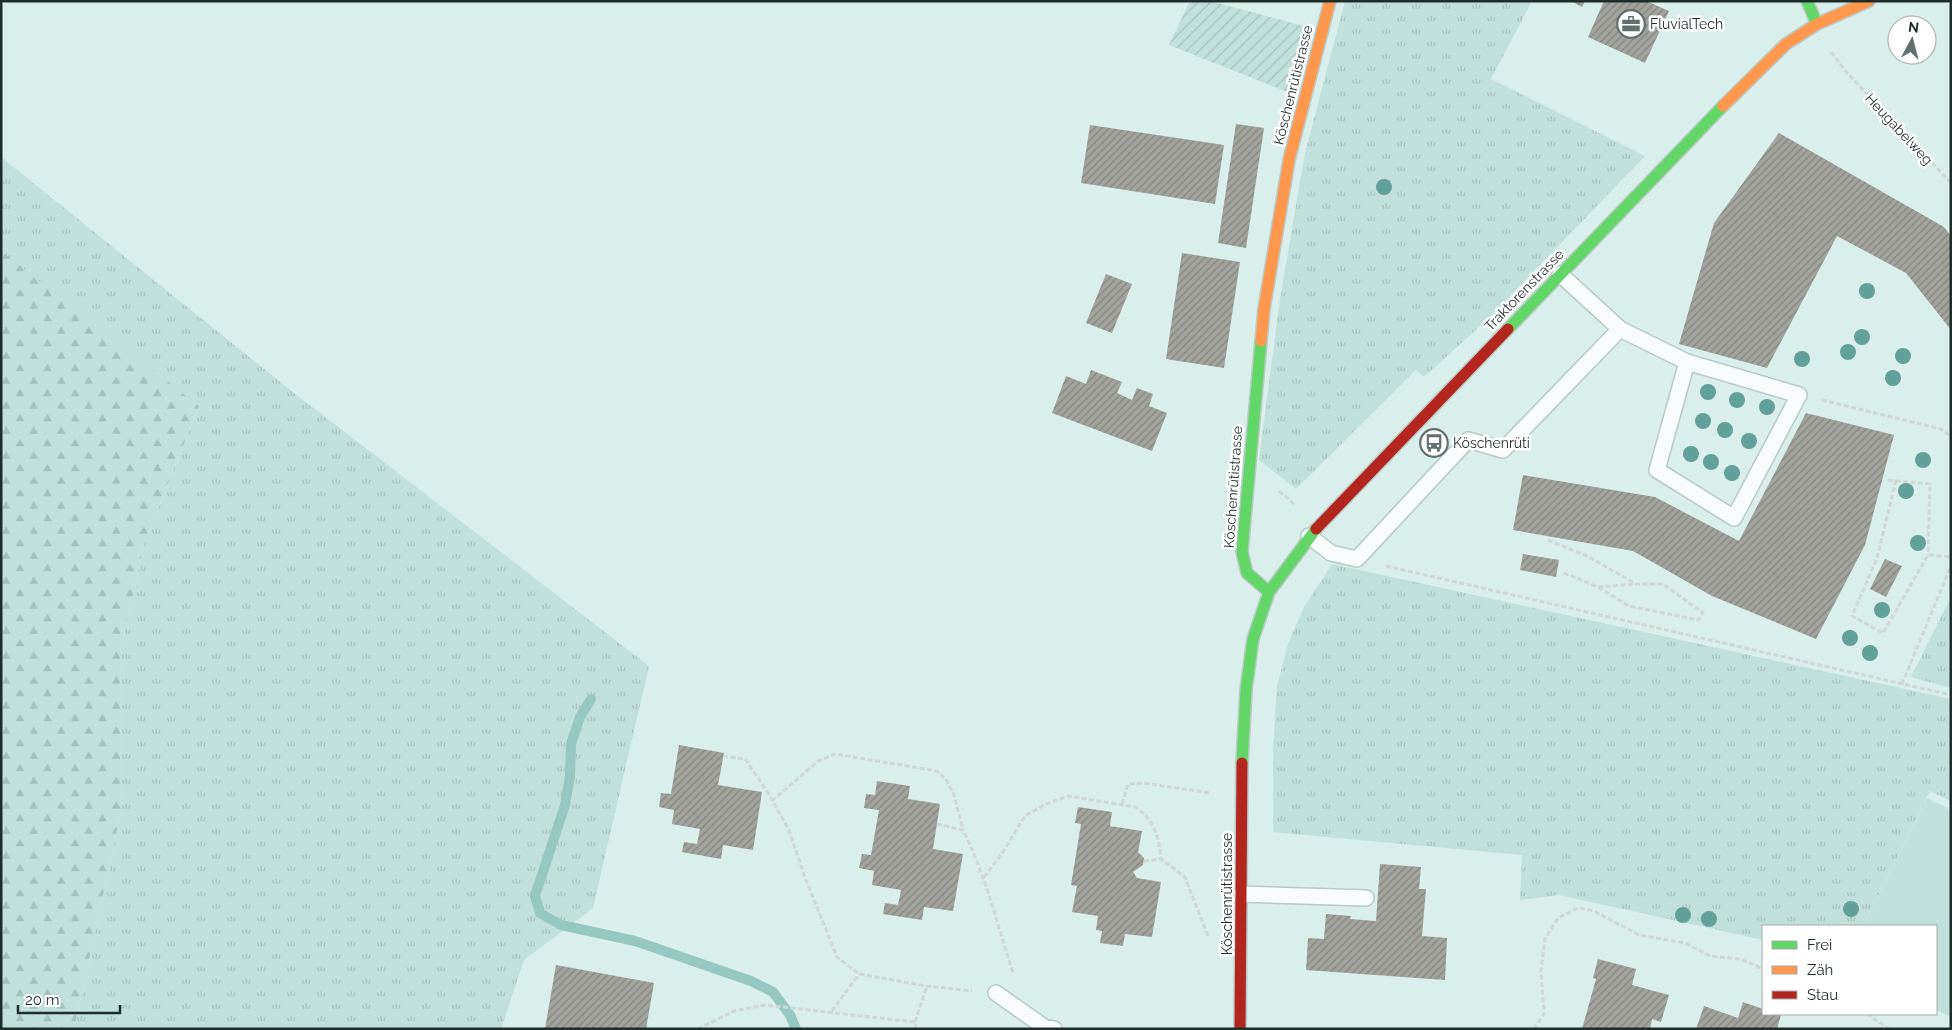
<svg xmlns="http://www.w3.org/2000/svg" width="1952" height="1030" font-family="Raleway,sans-serif">
  <style>
    .grass { fill: url(#grass-tufts) }
    .forest { fill: url(#forest-firs) }
    .garden { fill: url(#garden-furrows) }
    .pitch { fill: #c2e0db }
    .lines { fill: none; stroke-linecap: round; stroke-linejoin: round }
    .stream { stroke: #94c8c0; stroke-width: 10 }
    .building { fill: url(#building-hatch) }
    .lane-casing { stroke: #bacac7; stroke-width: 18 }
    .fast-casing { stroke: #bacac7; stroke-width: 14 }
    .slow-casing { stroke: #bacac7; stroke-width: 14 }
    .jam-casing { stroke: #bacac7; stroke-width: 14 }
    .path { stroke: #d1d7d6; stroke-width: 3; stroke-dasharray: 5 2.5; stroke-linecap: butt }
    .lane { stroke: #f9fcfc; stroke-width: 15 }
    .fast { stroke: #63d668; stroke-width: 11 }
    .slow { stroke: #ff974d; stroke-width: 11 }
    .jam { stroke: #b3261e; stroke-width: 11 }
    .tree { fill: #62a09a }
    .labels { text-anchor: middle; dominant-baseline: central; stroke-width: 5; stroke-linejoin: round; paint-order: stroke }
    .poi-label { font-size: 14px; fill: #1e2c2a; stroke: #fff; text-anchor: start }
    .street-label { font-size: 14px; fill: #1e2c2a; stroke: #fff }
  </style>
  <defs>
    <pattern id="grass-tufts" width="24" height="20" patternUnits="userSpaceOnUse" patternTransform="scale(1.25)"><rect width="24" height="20" fill="#c2e0db"/><path d="M3 7l-1-3M5 7V3M7 7l1-3M15 17l-1-3M17 17v-4M19 17l1-3" fill="none" stroke="#a6c0bc"/></pattern>
    <pattern id="forest-firs" width="22" height="20" patternUnits="userSpaceOnUse" patternTransform="scale(1.25)"><rect width="22" height="20" fill="#c2e0db"/><path d="M5 1l3.5 6h-7zM16 11l3.5 6h-7z" fill="#a6c0bc"/></pattern>
    <pattern id="garden-furrows" width="10" height="10" patternUnits="userSpaceOnUse" patternTransform="scale(1.25)"><rect width="10" height="10" fill="#c2e0db"/><path d="M-1 1l2-2M0 10L10 0M9 11l2-2" fill="none" stroke="#a6c0bc"/></pattern>
    <pattern id="building-hatch" width="6" height="6" patternUnits="userSpaceOnUse" patternTransform="scale(1.25)"><rect width="6" height="6" fill="#a2a39c"/><path d="M-1 1l2-2M0 6l6-6M5 7l2-2" fill="none" stroke="#83857f"/></pattern>
  </defs>
  <rect width="100%" height="100%" fill="#daeeeb"/>
  <path class="grass" d="M1345,1h187l-41,78 154,77 -158,164 -63,57 -8,-7 -120,119 -37,-29 21,-161 25,-146z
    M1,157l293,236 355,273 -56,242 -69,52 -23,69h-427l47,-217 -1,-159 24,-109 55,-137 -198,-151z
    M1332,564l619,135v102l-21,-10 -67,135h-100v14l-204,-45 -39,5 2,-45 -249,-23v-82l4,-64 11,-42 15,-35z
    M1951,597v91l-40,-11z"/>
  <path class="forest" d="M1,251l198,155 -55,138 -24,109 1,159 -47,217h-73z"/>
  <path class="garden" d="M1190,1h20l101,27 -21,65 -121,-48z"/>
  <path class="pitch" d="M1927,798l24,12v207l-15,-7v-84h-73z"/>
  <g class="lines">
    <path class="stream" d="M591,699l-11,18 -9,27 -1,32 -5,29 -30,91 5,17 21,12 74,16 116,40 22,11 17,23 6,14"/>
  </g>
  <path class="building" d="M1571,1h14l-3,6z
    M1604,1h42l23,10 -24,52 -57,-26z
    M1236,124l28,4 -18,120 -28,-5z
    M1090,125l134,20 -9,59 -134,-21z
    M1779,133l165,94 7,9v94l-45,-57 -69,-37 -70,132 -88,-24 35,-121z
    M1182,253l58,9 -16,106 -58,-9z
    M1106,274l26,10 -20,49 -26,-10z
    M1091,370l31,12 -5,11 15,7 5,-12 16,6 -4,12 18,7 -15,38 -100,-38 14,-37 20,8z
    M1806,413l88,22 -29,110 -49,94 -104,-43 -79,-45 -120,-21 10,-55 132,22 84,44z
    M1523,554l36,6 -3,17 -36,-7z
    M1885,559l17,7 -16,31 -16,-8z
    M679,745l45,8 -6,32 44,7 -9,58 -30,-5 -2,14 -39,-7 2,-10 13,2 3,-15 -28,-5 2,-14 -15,-3 2,-14 10,1z
    M877,781l33,5 -2,13 32,5 -7,45 30,5 -10,57 -29,-4 -2,13 -39,-6 2,-11 13,2 3,-15 -29,-5 2,-14 -15,-3 3,-14 9,1 8,-45 -15,-2 2,-14 9,1z
    M1078,807l34,5 -2,14 32,5 -4,21 6,6 -1,7 -10,7 4,6 24,4 -9,55 -27,-3 -2,12 -23,-3 2,-12 -6,-1 2,-14 -26,-4 5,-26 -6,-1 10,-61 -6,-1z
    M1380,864l41,3 -2,22h7l-4,47 25,2 -2,42 -139,-10 2,-32 16,1 2,-25 25,2 -1,3 26,2z
    M1598,959l38,10 -4,16 37,10 -8,27 -9,-3 -2,10h-68l14,-50 -3,-1z
    M556,965l98,18 -8,46h-101z
    M1743,1002l20,7v5l18,1 -4,14h-81l8,-23 34,12z"/>
  <g class="lines">
    <defs>
      <path id="lane" d="M1560,274l60,55 67,33 112,33 -65,123 -77,-48 30,-108
        M1309,536l22,17 26,6 111,-119 35,10 117,-121
        M1242,894l124,4
        M996,993l48,34 10,2"/>
      <path id="fast" d="M1807,1l10,23
        M1508,329l215,-223
        M1261,341l-19,211 5,21 22,19
        M1242,763l4,-73 7,-51 16,-47 47,-63"/>
      <path id="slow" d="M1723,106l63,-62 31,-20 52,-23
        M1261,341l3,-32 25,-149 41,-159"/>
      <path id="jam" d="M1316,529l192,-200
        M1240,1029l2,-266"/>
    </defs>
    <use href="#lane" class="lane-casing"/>
    <use href="#fast" class="fast-casing"/>
    <use href="#slow" class="slow-casing"/>
    <use href="#jam" class="jam-casing"/>
    <path class="path" d="M1831,52l17,22 103,109
      M1822,400l119,29 10,7
      M1888,480l42,4 -2,71
      M1896,480l-19,78 -25,58 31,17 45,-78 23,2
      M1279,491l16,14
      M1548,540l39,16 49,28h27l40,29 -5,7 -69,-14 -31,-19 -34,-14
      M1386,566l565,129
      M1598,587l38,-3
      M1902,684l49,-118
      M723,756l22,3 23,34 21,37 15,45 33,82 22,17 68,12 45,5
      M772,801l46,-40 17,-7 102,17 9,8 8,16 9,35
      M1122,804l6,-20 15,-1 68,10
      M937,824l26,6c23,46 34,94 50,143
      M1144,861l17,-2
      M984,877l17,-22 24,-39 21,-12 22,-8 67,11c19,12 24,30 26,52l24,18 23,59
      M832,1011l27,-37
      M1867,1014l22,15
      M698,1029l36,-18 31,-6 150,17
      M916,1029l-1,-7 12,-36
      M1534,1029l10,-15 -3,-44 4,-31 13,-21 20,-10 16,3 45,24 46,8 25,13 31,3 22,10"/>
    <use href="#lane" class="lane"/>
    <use href="#fast" class="fast"/>
    <use href="#slow" class="slow"/>
    <use href="#jam" class="jam"/>
  </g>
  <g class="tree">
    <circle cx="1384" cy="187" r="8"/>
    <circle cx="1867" cy="291" r="8"/>
    <circle cx="1862" cy="337" r="8"/>
    <circle cx="1848" cy="352" r="8"/>
    <circle cx="1903" cy="356" r="8"/>
    <circle cx="1802" cy="359" r="8"/>
    <circle cx="1893" cy="378" r="8"/>
    <circle cx="1708" cy="392" r="8"/>
    <circle cx="1737" cy="400" r="8"/>
    <circle cx="1767" cy="407" r="8"/>
    <circle cx="1703" cy="421" r="8"/>
    <circle cx="1725" cy="430" r="8"/>
    <circle cx="1749" cy="441" r="8"/>
    <circle cx="1691" cy="454" r="8"/>
    <circle cx="1923" cy="460" r="8"/>
    <circle cx="1711" cy="462" r="8"/>
    <circle cx="1732" cy="473" r="8"/>
    <circle cx="1906" cy="491" r="8"/>
    <circle cx="1918" cy="543" r="8"/>
    <circle cx="1882" cy="610" r="8"/>
    <circle cx="1850" cy="638" r="8"/>
    <circle cx="1870" cy="653" r="8"/>
    <circle cx="1851" cy="909" r="8"/>
    <circle cx="1683" cy="915" r="8"/>
    <circle cx="1709" cy="919" r="8"/>
  </g>
  <defs>
    <symbol id="office-ring" viewBox="-11 -11 22 22"><circle r="9.5" fill="#fff" stroke="#60706e" stroke-width="1.5"/><path d="M-6-3h4V-5.5h4V-3h4V5H-6ZM-1-4.5V-3h2v-1.5ZM-6 0V1H6V0Z" fill="#60706e"/></symbol>
    <symbol id="bus-ring" viewBox="-11 -11 22 22"><circle r="9.5" fill="#fff" stroke="#60706e" stroke-width="1.5"/><path d="M-5-6H5V4H4V6H2V4H-2V6H-4V4H-5ZM-3.5-4V0h7V-4ZM-3.5 1.2v1.5H-2V1.2ZM2 1.2v1.5H3.5V1.2Z" fill="#60706e"/></symbol>
  </defs>
  <g fill-rule="evenodd">
    <use href="#office-ring" x="1615" y="8" width="32" height="32"/>
    <use href="#bus-ring" x="1418" y="427" width="32" height="32"/>
  </g>
  <g class="labels">
    <g class="poi-label">
      <text x="1650" y="24">FluvialTech</text>
      <text x="1453" y="443">Köschenrüti</text>
    </g>
    <g class="street-label">
      <text transform="translate(1293 85) rotate(-76)">Köschenrütistrasse</text>
      <text transform="translate(1899 129) rotate(47)">Heugabelweg</text>
      <text transform="translate(1524 290) rotate(-46)">Traktorenstrasse</text>
      <text transform="translate(1233 487) rotate(-86)">Köschenrütistrasse</text>
      <text transform="translate(1227 894) rotate(-90)">Köschenrütistrasse</text>
    </g>
  </g>
  <rect width="1952" height="1030" fill="none" stroke="#1e2c2a" stroke-width="5"/>
  <rect x="1762" y="925" width="175" height="90" fill="#ffffff" stroke="#a5abaa"/>
  <rect x="1772" y="941" width="25" height="8" fill="#63d668" stroke="#a5abaa"/>
  <text x="1807" y="950" font-size="15" fill="#1e2c2a">Frei</text>
  <rect x="1772" y="966" width="25" height="8" fill="#ff974d" stroke="#a5abaa"/>
  <text x="1807" y="975" font-size="15" fill="#1e2c2a">Zäh</text>
  <rect x="1772" y="991" width="25" height="8" fill="#b3261e" stroke="#a5abaa"/>
  <text x="1807" y="1000" font-size="15" fill="#1e2c2a">Stau</text>
  <g transform="translate(1912 40) rotate(7)"><circle r="24" fill="#ffffff" stroke="#a5abaa"/>
  <path d="M0-4L9 19L0 12L-9 19Z" fill="#60706e"/>
  <text y="-8" font-size="14" font-weight="bold" text-anchor="middle" fill="#1e2c2a">N</text>
  </g>
  <path d="M18 1005v8h102v-8" fill="none" stroke="#1e2c2a" stroke-width="2.5"/>
  <text x="25" y="1005" font-size="15" fill="#1e2c2a" stroke="#ffffff" stroke-width="4" paint-order="stroke">20 m</text>
</svg>
